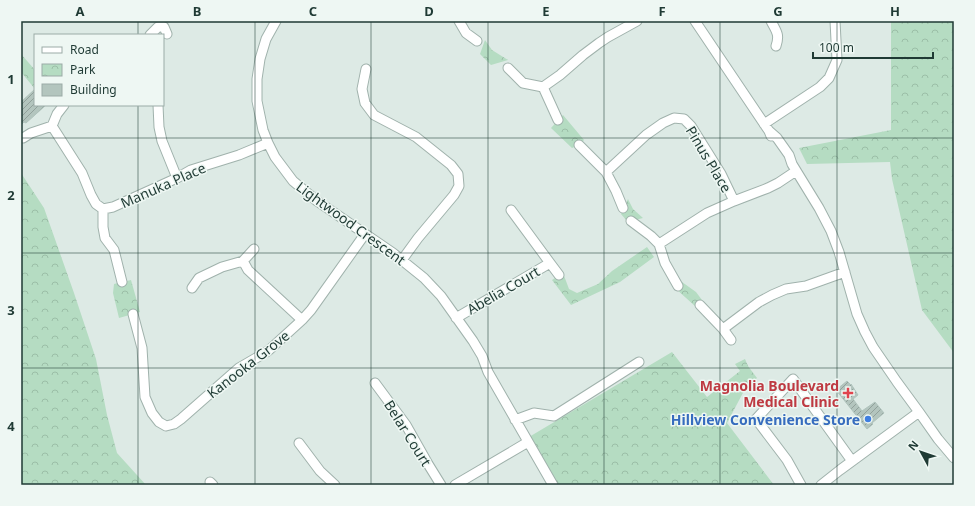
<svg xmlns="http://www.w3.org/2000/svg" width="975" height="506" font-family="'Noto Sans',sans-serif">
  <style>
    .park { fill: url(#park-crowns) }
    .building { fill: url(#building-hatch); stroke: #b0c4bd }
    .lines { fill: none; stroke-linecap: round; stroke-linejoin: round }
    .minor-casing { stroke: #a0b2ac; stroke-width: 11 }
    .minor { stroke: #fff; stroke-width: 9 }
    .grid { fill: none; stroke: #1f3a34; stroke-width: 1; stroke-opacity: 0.55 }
    .health-dot { fill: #e0444e; stroke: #eef7f3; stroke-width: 1.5 }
    .shop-dot { fill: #3f7fe0; stroke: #eef7f3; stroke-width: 1.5 }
    .labels { text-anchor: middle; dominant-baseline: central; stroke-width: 3; stroke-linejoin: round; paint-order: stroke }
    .street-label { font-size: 14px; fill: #1f3a34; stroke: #eef7f3 }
    .health-label { font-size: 14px; font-weight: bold; fill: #be3a42; stroke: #eef7f3; text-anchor: end }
    .shop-label { font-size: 14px; font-weight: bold; fill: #366cbe; stroke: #eef7f3; text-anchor: end }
    .neatline { fill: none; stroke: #1f3a34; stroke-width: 1.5 }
    .grid-label { font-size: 13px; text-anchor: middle; font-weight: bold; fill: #1f3a34 }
  </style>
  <defs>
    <pattern id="park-crowns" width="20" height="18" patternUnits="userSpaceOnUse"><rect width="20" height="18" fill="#b5dcc2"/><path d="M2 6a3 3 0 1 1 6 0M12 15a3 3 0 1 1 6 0" fill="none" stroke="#9bbea7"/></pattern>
    <pattern id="building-hatch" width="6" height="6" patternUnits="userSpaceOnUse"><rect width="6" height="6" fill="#b3c5be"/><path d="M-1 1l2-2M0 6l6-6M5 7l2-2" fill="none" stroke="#91a19b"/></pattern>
  </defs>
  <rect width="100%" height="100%" fill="#ddeae5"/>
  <path class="park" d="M891,21h63v332l-32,-43 -30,-131 -2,-17 -83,2 -8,-16 92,-18z
    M485,40l7,10 16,10 -17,5 -11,-11z
    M21,54l14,16v19l-14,-17z
    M563,115l21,25 -5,5 -7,3 -21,-20z
    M21,173l23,35 30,85 22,66 11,56 10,38 29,32h-125z
    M628,199l5,10 10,9 -12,3h-4l-6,-7z
    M647,247l7,10 -34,25 -49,23 -19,-25 11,-7 6,16 8,4 21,-9 14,-13z
    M131,280l9,32 -21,6 -6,-25 1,-9 8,-2z
    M682,282l14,10 6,8 -2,5 -4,2 -21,-19z
    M672,352l35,45 33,-26 -5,-7 10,-5 3,7 9,12 -12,11 -18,34 47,62h-217l-28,-48z"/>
  <path class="building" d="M35,89v16h11l-20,18 -2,-1 -3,3v-23z
    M847,381l4,4v-1l7,11 -5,4 9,12 13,-9 9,11 -12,10 1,1 -6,5 -31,-39z"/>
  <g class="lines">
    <defs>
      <path id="minor" d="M276,21l-10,18 -6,20 -3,20v22l6,29 5,13 7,14 18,24 24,20 76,52 31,25 17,18 32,45 9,15 6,16 65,113
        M459,21l7,12 11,8
        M695,21l74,110 2,5
        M771,21c5,10 9,13 5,25
        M150,35l8,-8h6l3,7
        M508,68l15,15 20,4 15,33
        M366,69l-4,20 3,14 9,12 42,22 35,28 7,9 1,12 -5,9 -36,43 -16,22
        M543,87l17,-12 23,-20 16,-12 9,-6 29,-16
        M158,105l1,22 3,14 15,37
        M764,124l56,-37 9,-9 8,-18 -2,-39
        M52,126l30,47 9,22 5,9 7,5 10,-2 64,-29 14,-8 48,-15 29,-12
        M769,131l8,7 12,17 3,9 27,44 12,23 8,21 18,62 8,18 8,15 24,35 22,30 19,27 16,19
        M23,138l8,-5 21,-7 5,-12 7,-9
        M579,145l27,27 10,19 7,17
        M606,172l40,-37 17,-12 11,-5 10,1 7,7 30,48 13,27
        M103,209v18l2,11 9,12 8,32
        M631,221l20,15 8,8 6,19 13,23
        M659,244l48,-31 27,-12 34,-13 10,-5 18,-12
        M243,261l11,-12
        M550,263l9,12
        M192,288l7,-10 23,-11 21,-6 5,9 54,50
        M700,305l23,24 8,11
        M133,314l9,34 3,49 7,16 7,9 7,4 8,-2 7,-5 58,-51 29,-17 34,-31 9,-10 54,-76
        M456,318l94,-55 -39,-53
        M723,329l36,-27 13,-7 14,-6 20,-3 39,-14
        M375,383l31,42 22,39 13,21
        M515,420l19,-7 20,3 85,-54
        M299,443l21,28 15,14
        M210,482l3,3
        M455,485l73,-43
        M801,485l-14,-25 -31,-41 37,-40 59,82
        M821,485l19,-15 79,-58"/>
    </defs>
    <use href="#minor" class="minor-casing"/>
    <use href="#minor" class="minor"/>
  </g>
  <path class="grid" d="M138,21v14M255,21v464M371,21v464M488,21v464M604,21v464M720,21v464M837,21v464M138,105v380M21,138h933M21,253h933M21,368h933"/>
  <path class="health-dot" d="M846 387h4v4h4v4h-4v4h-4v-4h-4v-4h4z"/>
  <circle class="shop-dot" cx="868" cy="419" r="4"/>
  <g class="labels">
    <g class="street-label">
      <text transform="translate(709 159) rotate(59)">Pinus Place</text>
      <text transform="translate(163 185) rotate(-24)">Manuka Place</text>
      <text transform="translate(351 223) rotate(36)">Lightwood Crescent</text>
      <text transform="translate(503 290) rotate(-30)">Abelia Court</text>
      <text transform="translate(248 364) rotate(-38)">Kanooka Grove</text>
      <text transform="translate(408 433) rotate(58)">Belar Court</text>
    </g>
    <g class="health-label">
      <text x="839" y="385">Magnolia Boulevard<tspan x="839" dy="16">Medical Clinic</tspan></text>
    </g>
    <g class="shop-label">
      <text x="860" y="419">Hillview Convenience Store</text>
    </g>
  </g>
  <rect width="975" height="506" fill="none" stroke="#eef7f3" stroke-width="44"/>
  <rect x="34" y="34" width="130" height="72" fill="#eef7f3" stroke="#9baba7"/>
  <rect x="42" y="47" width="20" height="6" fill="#ffffff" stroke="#9baba7"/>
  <text x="70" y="54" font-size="12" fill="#1f3a34">Road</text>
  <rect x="42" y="64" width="20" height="12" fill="url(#park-crowns)" stroke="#9baba7"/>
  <text x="70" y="74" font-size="12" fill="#1f3a34">Park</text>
  <rect x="42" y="84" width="20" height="12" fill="#b3c5be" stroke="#9baba7"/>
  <text x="70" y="94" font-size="12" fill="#1f3a34">Building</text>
  <g transform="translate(921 452) rotate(310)" stroke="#eef7f3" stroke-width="3" paint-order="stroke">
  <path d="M0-3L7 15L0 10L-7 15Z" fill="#1f3a34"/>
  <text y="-6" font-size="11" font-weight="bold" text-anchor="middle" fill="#1f3a34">N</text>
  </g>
  <path d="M813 52v6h120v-6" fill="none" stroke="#1f3a34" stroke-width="2"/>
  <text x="819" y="52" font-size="12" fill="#1f3a34" stroke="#eef7f3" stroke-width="3" paint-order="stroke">100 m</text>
  <rect x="22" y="22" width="931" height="462" class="neatline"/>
  <g class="grid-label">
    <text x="80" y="16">A</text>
    <text x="197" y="16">B</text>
    <text x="313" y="16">C</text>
    <text x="429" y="16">D</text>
    <text x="546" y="16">E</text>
    <text x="662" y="16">F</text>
    <text x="778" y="16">G</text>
    <text x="895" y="16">H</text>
    <text x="11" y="84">1</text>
    <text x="11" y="200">2</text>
    <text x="11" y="315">3</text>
    <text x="11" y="431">4</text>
  </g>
</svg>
